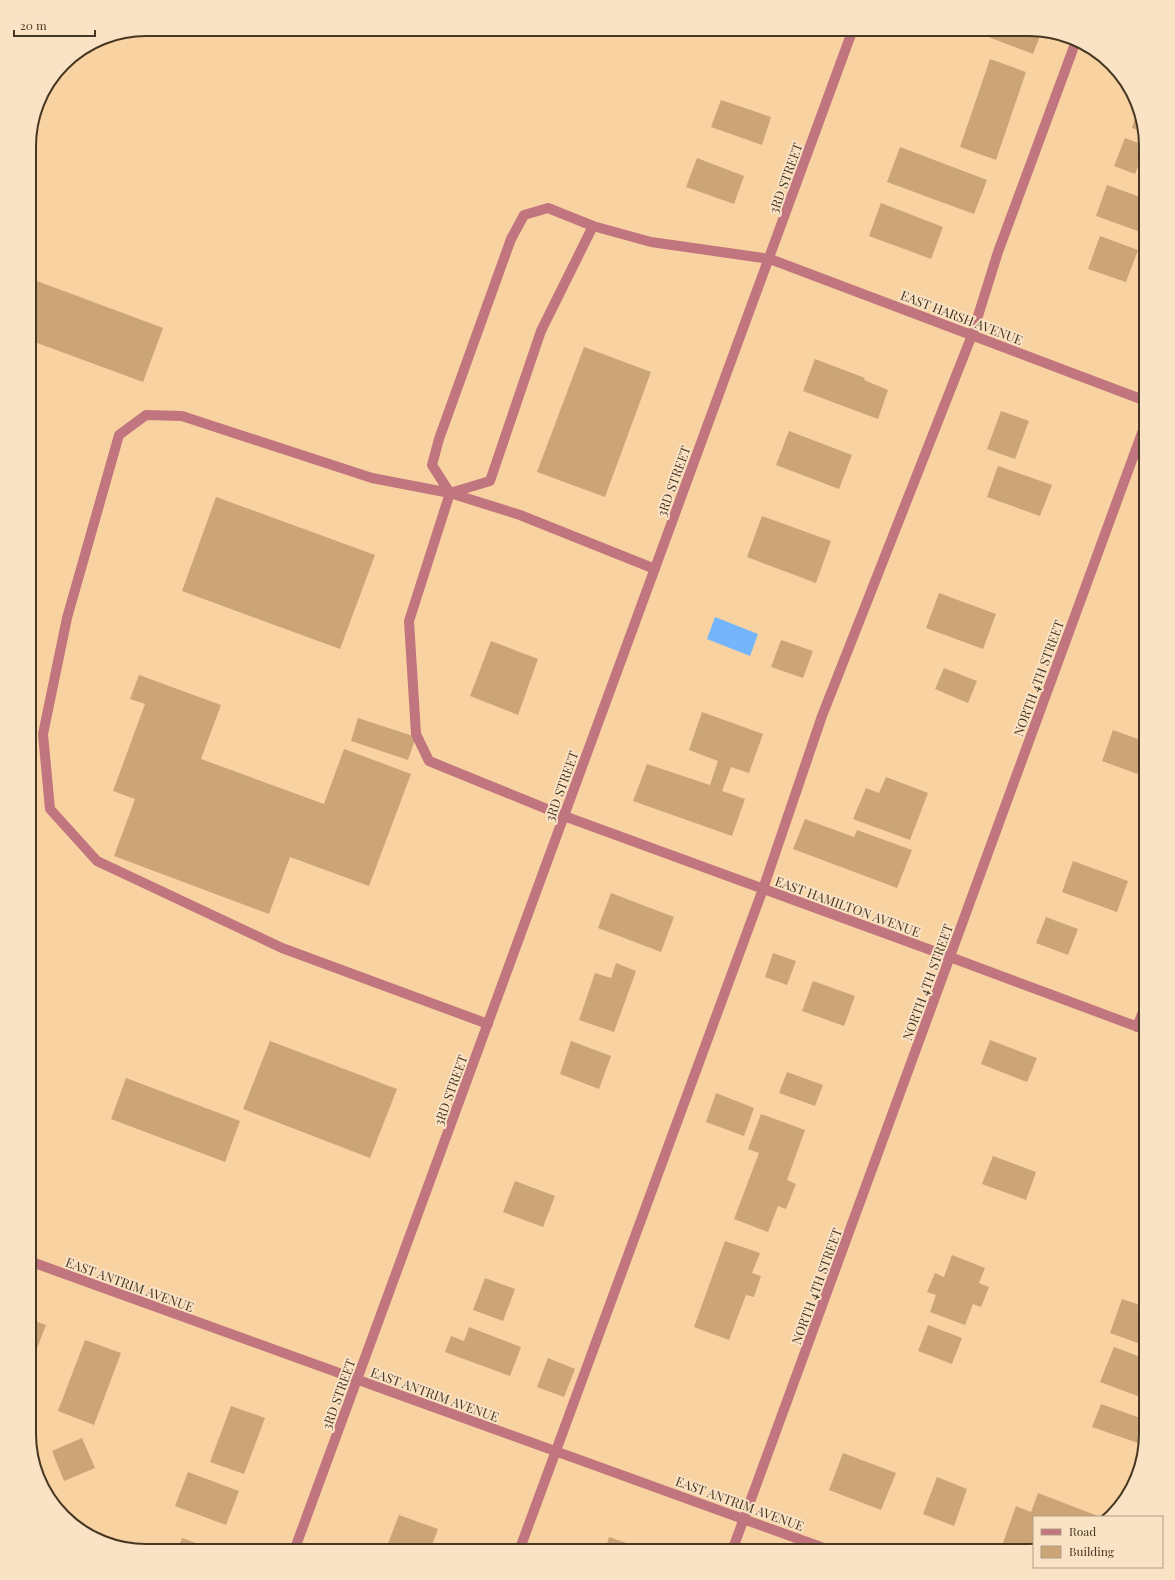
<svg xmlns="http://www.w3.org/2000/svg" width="1175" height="1580" font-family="'Playfair Display',serif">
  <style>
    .water { fill: #75b5fc }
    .building { fill: #cba576 }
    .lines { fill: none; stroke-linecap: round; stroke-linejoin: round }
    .minor { stroke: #c1757e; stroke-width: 10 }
    .labels { text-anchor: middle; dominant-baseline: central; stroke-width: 4; stroke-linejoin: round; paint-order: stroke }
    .street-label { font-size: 13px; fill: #463723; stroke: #fae2c5 }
    .rim { fill: none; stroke: #463723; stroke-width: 2 }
  </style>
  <rect width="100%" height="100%" fill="#f9d2a1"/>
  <path class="water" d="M715,617l43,17 -8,22 -43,-17z"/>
  <path class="building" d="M967,29h69l6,2 -9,23z
    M990,59l36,13 -30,88 -36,-13z
    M721,100l50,17 -9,28 -51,-18z
    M1136,115l5,16 -9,-3z
    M1125,138l21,8 -11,28 -21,-8z
    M900,147l87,33 -13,34 -87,-32z
    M697,158l47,18 -10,28 -48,-17z
    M1107,185l39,14v35l-50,-18z
    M881,203l62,24 -12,32 -62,-23z
    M1100,236l38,14 -12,32 -38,-13z
    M29,278l134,50 -20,54 -114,-42z
    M584,347l67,25 -46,125 -68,-25z
    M815,359l50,19 -1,2 24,10 -10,29 -75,-28z
    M1001,411l28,10 -14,38 -28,-10z
    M789,431l63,24 -13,34 -63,-24z
    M998,466l54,19 -12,31 -53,-19z
    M216,497l159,58 -35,94 -158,-58z
    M762,516l69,25 -15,42 -69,-26z
    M939,593l57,21 -13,35 -57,-21z
    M781,640l32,11 -10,27 -32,-11z
    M491,641l47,18 -20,56 -48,-19z
    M944,668l33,13 -9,22 -33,-14z
    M139,675l82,30 -20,54 123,45 20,-55 67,25 -42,112 -79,-29 -21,57 -155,-58 21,-57 -22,-8 32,-87 -15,-5z
    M702,712l61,22 -14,39 -18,-6 -9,24 23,8 -13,37 -99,-35 14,-37 63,21 8,-24 -29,-11z
    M358,718l58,19 -8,23 -57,-19z
    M1113,730l33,12v35l-44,-16z
    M886,777l42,16 -18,47 -57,-21 13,-31 13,5z
    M805,819l49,18 3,-7 55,20 -15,38 -104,-39z
    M1073,861l55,20 -11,31 -55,-20z
    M611,893l63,24 -13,35 -63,-24z
    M1046,917l32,12 -10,26 -32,-12z
    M773,953l23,8 -9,24 -22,-8z
    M616,963l20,8 -22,61 -35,-12 16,-47 16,5z
    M813,981l42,15 -11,30 -42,-15z
    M990,1040l47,18 -10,24 -46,-18z
    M270,1041l127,48 -27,69 -127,-49z
    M571,1041l40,15 -12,33 -39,-15z
    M787,1072l36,13 -8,21 -36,-13z
    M126,1078l114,43 -15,41 -114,-43z
    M716,1093l38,15 -10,28 -38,-14z
    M761,1114l44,16 -18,50 9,4 -10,25 -8,-3 -10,26 -34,-13 25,-66 -11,-4z
    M993,1156l43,16 -10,28 -44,-16z
    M515,1181l40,15 -12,31 -40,-15z
    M725,1241l35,12 -8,20 9,3 -7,21 -8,-2 -17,45 -35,-13z
    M952,1255l33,13 -6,15 10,4 -8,20 -8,-3 -8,21 -35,-13 6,-17 -9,-3 8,-19 9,4z
    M485,1278l30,11 -12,32 -30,-11z
    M1122,1299l24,8v39l-36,-13z
    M29,1319l17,6 -17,44z
    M928,1325l34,13 -10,26 -34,-13z
    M469,1327l52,20 -11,29 -65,-24 6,-16 13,5z
    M85,1340l36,13 -27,72 -36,-14z
    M1114,1347l32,12v33l-3,6 -43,-16z
    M548,1358l27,11 -11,28 -27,-10z
    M1101,1404l45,16 -8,23 -46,-16z
    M231,1406l34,12 -21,56 -34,-12z
    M82,1438l13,30 -31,13 -12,-30z
    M843,1453l53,20 -15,37 -52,-20z
    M188,1472l51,19 -13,34 -51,-19z
    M937,1477l30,12 -13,37 -31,-12z
    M1038,1493l60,23 -1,1h-63v32l-9,2 -22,-8 13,-37 15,6z
    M399,1515l39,14 -8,22h-45z
    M609,1537l41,14h-45z
    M182,1538l33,12v1h-38z"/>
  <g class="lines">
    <path class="minor" d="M450,493l-41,128 7,113 13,27 135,55 386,141 196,73
      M450,493l-18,-28 7,-26 72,-200 13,-24 24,-7 45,18 58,16 119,17 376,142
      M450,493l40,-12 51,-150 52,-105
      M488,1024l-206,-76 -185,-87 -47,-52 -7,-75 24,-116 52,-183 27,-20 36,1 190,62 78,15 70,22 135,54
      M1137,1027l9,-23
      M29,1261l803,290
      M294,1551l559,-1522
      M519,1551l244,-662 59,-173 150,-381 26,-83 78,-211
      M732,1551l414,-1129"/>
  </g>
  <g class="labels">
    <g class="street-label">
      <text transform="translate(785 178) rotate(-70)">3RD STREET</text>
      <text transform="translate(962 317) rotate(21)">EAST HARSH AVENUE</text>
      <text transform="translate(673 481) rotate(-70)">3RD STREET</text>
      <text transform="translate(1038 678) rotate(-70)">NORTH 4TH STREET</text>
      <text transform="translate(561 786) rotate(-70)">3RD STREET</text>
      <text transform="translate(848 906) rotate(20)">EAST HAMILTON AVENUE</text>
      <text transform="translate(927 982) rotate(-70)">NORTH 4TH STREET</text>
      <text transform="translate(450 1090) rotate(-70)">3RD STREET</text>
      <text transform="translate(130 1284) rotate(20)">EAST ANTRIM AVENUE</text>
      <text transform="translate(816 1286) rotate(-70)">NORTH 4TH STREET</text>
      <text transform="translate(338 1394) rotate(-70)">3RD STREET</text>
      <text transform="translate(435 1394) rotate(20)">EAST ANTRIM AVENUE</text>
      <text transform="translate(740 1503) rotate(20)">EAST ANTRIM AVENUE</text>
    </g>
  </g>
  <path d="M0 0H1175V1580H0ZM146 36H1029A110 110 0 0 1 1139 146V1434A110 110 0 0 1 1029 1544H146A110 110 0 0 1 36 1434V146A110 110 0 0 1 146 36Z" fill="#fae2c5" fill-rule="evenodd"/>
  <path class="rim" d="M146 36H1029A110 110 0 0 1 1139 146V1434A110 110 0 0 1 1029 1544H146A110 110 0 0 1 36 1434V146A110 110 0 0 1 146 36Z"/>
  <rect x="1033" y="1516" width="130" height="52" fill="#fae2c5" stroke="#b29e84"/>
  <rect x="1041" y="1529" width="20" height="6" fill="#c1757e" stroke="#b29e84"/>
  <text x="1069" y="1536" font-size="12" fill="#463723">Road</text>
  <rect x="1041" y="1546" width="20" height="12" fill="#cba576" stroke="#b29e84"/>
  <text x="1069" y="1556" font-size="12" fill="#463723">Building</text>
  <path d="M14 30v6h81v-6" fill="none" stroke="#463723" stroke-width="2"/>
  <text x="20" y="30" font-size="12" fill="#463723" stroke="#fae2c5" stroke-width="3" paint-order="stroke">20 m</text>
</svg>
